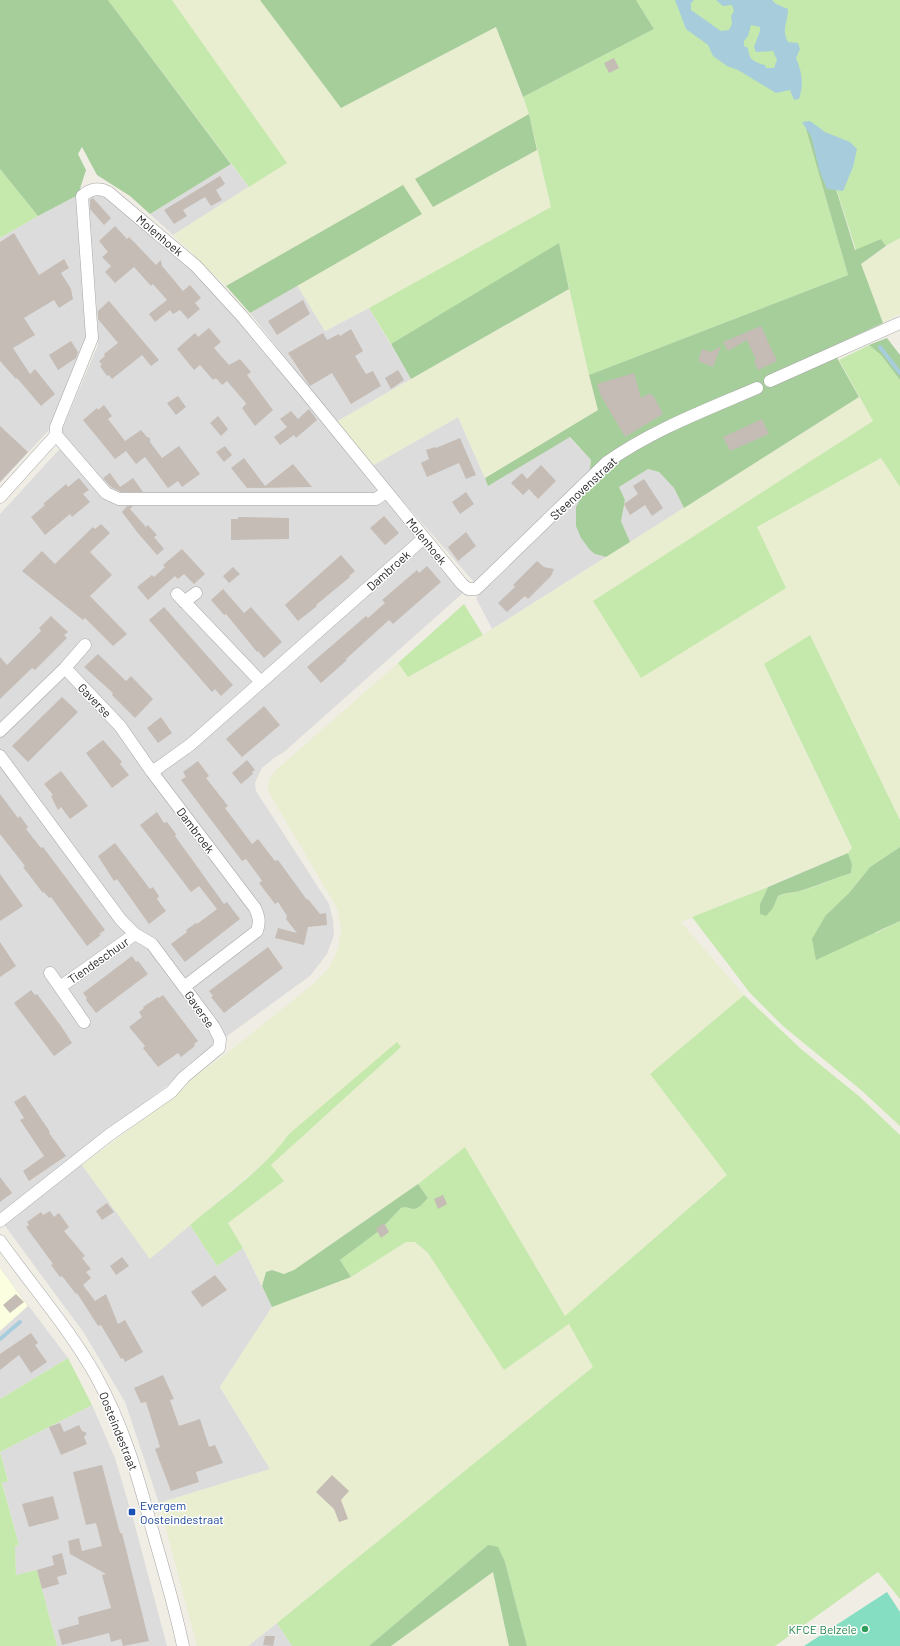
<svg xmlns="http://www.w3.org/2000/svg" width="900" height="1646" font-family="Barlow,sans-serif">
  <style>
    .residential { fill: #dddcdc }
    .education { fill: #fcfee0 }
    .farmland { fill: #e9eed1 }
    .grass { fill: #c5e9ac }
    .forest { fill: #a6ce9b }
    .pitch { fill: #85ddc2 }
    .water { fill: #a7ccdc; fill-rule: evenodd }
    .lines { fill: none; stroke-linecap: round; stroke-linejoin: round }
    .stream { stroke: #a7ccdc; stroke-width: 4 }
    .building { fill: #c4bcb5 }
    .minor-casing { stroke: #a6a6a6; stroke-width: 13 }
    .minor { stroke: #fff; stroke-width: 12 }
    .transit-dot { fill: #1a4fb4; stroke: #fff; stroke-width: 1.5 }
    .leisure-dot { fill: #2e9e5b; stroke: #fff; stroke-width: 1.5 }
    .labels { text-anchor: middle; dominant-baseline: central; stroke-width: 3; stroke-linejoin: round; paint-order: stroke }
    .street-label { font-size: 12px; fill: #1f1f1f; stroke: #fff }
    .transit-label { font-size: 12px; fill: #164399; stroke: #fff; text-anchor: start }
    .leisure-label { font-size: 12px; fill: #27864d; stroke: #fff; text-anchor: end }
  </style>
  <rect width="100%" height="100%" fill="#f0ede5"/>
  <path class="residential" d="M231,164l18,23 -76,48 -23,-21z
    M102,192l74,59 89,100 199,241 -180,160 -10,6 -12,10 -4,8 -3,7 1,8 73,113 4,16 1,15 -7,19 -17,22 -123,89 -19,20 -90,67 4,13 68,93 40,-33 27,41 26,-18 29,59 -52,80 50,82 -111,34 -34,-101 -41,-69 -84,-114v-705l68,-74 -7,-8 37,-87v-18l-10,-126 3,-6z
    M78,195l12,134 -17,50 -25,52 -48,52v-245l38,-22z
    M297,285l28,46 44,-23 42,71 -75,43 -86,-109z
    M458,417l30,68 81,-48 22,23 -1,11 -116,111 -102,-116z
    M648,469l11,3 15,16 10,20 -54,34 -9,-21 4,-21 -6,-13z
    M589,485l6,69 11,3 -114,72 -16,-31z
    M0,1268l68,90 -68,41z
    M92,1405l23,53 19,64 33,124h-110l-20,-76 -21,5 -1,-29 4,-1 -17,-63 6,-2 -8,-28z
    M277,1623l15,23h-44z"/>
  <path class="education" d="M0,1268l28,38 -28,25z"/>
  <path class="farmland" d="M172,0h88l81,108 155,-81 33,87 -114,65 18,28 104,-57 14,57 -141,79 -85,45 -28,-46 124,-71 -18,-28 -177,100 -53,-51 113,-72z
    M900,238v76l-17,9 -22,-59z
    M569,289l29,121 -113,68 -27,-61 -86,49 -36,-44z
    M859,397l14,24 -279,180 47,77 116,-151 124,-69 19,29v333l-90,-185 -46,30 88,184 -4,4 -167,69 63,73 -94,79 77,101 -162,141 -100,-169 -47,37 -124,86 -10,4 -12,-4 -6,2 -4,14 -19,-38 -15,-25 56,-42 -13,-16 130,-118 -112,87 -13,18 -17,15 -109,92 -68,-94 97,-73 13,-14 30,-21 90,-72 17,-17 9,-19 3,-20 -4,-21 -68,-115 -1,-7 2,-8 6,-8 122,-107 10,14 75,-42z
    M406,1242h9l13,11 76,117 65,-46 25,43 -346,279h-51l-38,-143 111,-34 -50,-82 52,-80 79,-30z
    M493,1572l16,74h-118z"/>
  <path class="grass" d="M108,0h64l115,163 -38,24z
    M636,0h264v238l-14,8 -5,-7 -25,11 -40,-125 -10,4 42,146 -259,100 -30,-131 -168,100 -22,-36 182,-101 -22,-93 -6,-17 131,-68z
    M0,169l38,47 -38,22z
    M869,345l12,10 19,25v107l-19,-29 -124,69 29,61 -145,90 -48,-77 280,-180 -34,-61z
    M464,604l19,31 -75,42 -10,-14z
    M810,635l90,185v27l-30,20 -21,26 -23,22 50,18 24,-12v205l-39,-36 -78,-64 -33,-33 -58,-76 76,-30 -8,17v10l13,-6 5,-12c7,-3 14,-3 22,-5 17,-4 34,-13 51,-18l1,-9 -4,-11 4,-5 -88,-184z
    M744,995l57,54 59,48 40,38v464l-22,-27 -103,74h-248l-22,-84 -17,-17 -119,101h-77l-15,-23 316,-256 -24,-43 -65,46 -76,-117 -13,-11h-9l-55,35 -11,-17 39,-29 22,-23c6,-2 8,1 13,1 6,-1 10,-7 14,-11l-10,-14 47,-37 100,169 162,-141 -77,-101z
    M397,1042l4,5 -130,118 13,16 -56,42 15,25 -26,18 -27,-41c34,-29 73,-55 99,-91z
    M68,1358l24,47 -92,47 8,29 -6,2 17,62 -4,1 1,29 21,-5 20,76h-57v-247z"/>
  <path class="forest" d="M0,0h108l123,164 -81,50 -20,-18 -33,-21 -15,-28 -4,7 8,16 -8,25 -40,21 -38,-47z
    M260,0h376l18,29 -131,68 -27,-70 -155,81z
    M529,114l8,36 -104,57 -18,-28z
    M816,125l39,125 26,-11 5,7 -25,18 22,59 -52,24 28,50 -175,111 -10,-20 -15,-16 -11,-3 -29,18 6,13 -4,21 9,21 -24,15 -11,-3 -5,-4 -9,-12 -5,-12v-19l12,-22 3,-25 -21,-23 -82,49 -3,-8 113,-68 -9,-35 259,-100 -42,-146z
    M403,185l19,29 -172,99 -24,-27z
    M559,243l10,46 -158,90 -20,-35z
    M887,338l13,17v25l-19,-25 -12,-10z
    M900,847v74l-84,39 -4,-21 14,-24 23,-22 21,-26z
    M848,853l4,11 -1,9c-16,5 -32,12 -48,17 -9,3 -17,2 -25,6l-5,12 -7,8 -6,-2v-10l8,-17z
    M418,1184l10,14c-4,4 -8,10 -14,11 -5,0 -7,-3 -13,-1l-22,23 -39,29 11,17 -79,30 -10,-21 4,-14 6,-2 12,4 10,-4z
    M488,1545l10,2 7,15 22,84h-18l-16,-74 -102,74h-22z"/>
  <path class="pitch" d="M887,1592l13,20v34h-96z"/>
  <path class="water" d="M675,0h19l-3,3v7l30,21 8,-1 3,-6 -1,-8 3,-5 -2,-6 -9,1 -7,-6h56l4,4 12,5c0,13 -7,21 0,33l10,1 2,6 -4,9c6,14 8,26 3,41l-5,1 -4,-10 -14,3 -38,-23 -11,-4 -14,-10 -5,-11 -22,-16zM751,25l9,2v4l-6,16 2,5 17,-1 4,9 -3,8h-8l-1,-3c-11,-3 -16,-5 -17,-17l-4,-2v-5l4,-5z
    M810,121l15,11 25,10 7,7 -4,18 -10,24 -16,-2 -7,-17 -9,-36 -9,-14z"/>
  <g class="lines">
    <path class="stream" d="M880,347l20,26
      M0,1339l20,-17"/>
  </g>
  <path class="building" d="M614,58l5,10 -10,5 -5,-10z
    M220,176l5,8 -9,6 6,10 -11,6 -6,-9 -22,13 4,6 -13,8 -10,-14z
    M93,198l18,20 -7,7 -14,-16v-9z
    M115,226l12,13 2,-2 6,6 21,22 5,-5 1,6 21,25 7,-6 11,13 -6,5 5,6 -12,10 -8,-9 -7,4 -3,-4 -15,12 -6,-8 18,-14 -14,-16 -2,2 -17,-19 -19,16 -10,-11 6,-6 -9,-9 6,-5 -9,-11z
    M14,233l25,42 25,-16 5,9 -8,5 10,16 2,10 -14,9 -5,-8 -30,18 11,17 -22,13 17,26 5,-5 20,25 -14,12 -24,-28 -1,1 -16,-18v-119z
    M303,300l7,14 -33,21 -9,-14z
    M109,301l50,59 -8,6 -9,-11 -30,24 -3,-4 -2,1 -7,-10 2,-1 -3,-4 6,-5 -1,-2 14,-11 -20,-24v-8z
    M761,326l16,35 -19,9 -4,-9 2,-1 -9,-20 -19,11 -5,-9z
    M209,328l12,14 -7,6 15,17 11,-6 11,13 -4,3 26,35 -18,16 -13,-18 4,-4 -1,-2 -18,-21 -5,4 -6,-7 -3,2 -13,-15 -6,5 -17,-21 18,-16 3,4z
    M351,329l12,22 -8,5 11,18 7,-3 8,15 -30,18 -19,-31 -22,13 -22,-33 35,-20 4,7 12,-6 1,2z
    M71,341l7,11 -2,6 -18,12 -9,-15z
    M721,346l-8,21 -15,-6 4,-12 9,3z
    M398,370l6,10 -13,9 -6,-11z
    M634,373l7,25 9,-5 2,3 1,-1 10,19 -38,23 -24,-41 -4,-12z
    M178,396l8,11 -10,8 -9,-12z
    M104,405l8,11 -4,3 17,22 16,-11 6,7 3,1v4l12,16 17,-12 21,28 -18,13 -4,-6 -10,7 -23,-31 -9,7 -10,-13 -11,8 -32,-39 14,-12 1,2z
    M309,409l8,11 -21,18 -2,-3 -14,10 -6,-8 13,-10 -7,-8 11,-8 7,8z
    M218,416l10,13 -7,7 -11,-13z
    M762,419l7,15 -39,17 -7,-14z
    M0,426l28,26 -28,30z
    M460,438l16,37 -10,4 -7,-16 -32,14 -6,-14 8,-4 -3,-9 9,-3 1,1z
    M225,446l7,9 -8,7 -8,-10z
    M244,458l21,28 28,-22 19,23 -65,1 -16,-20z
    M541,465l15,16 -18,18 -9,-10 -6,6 -12,-12 11,-10 5,6z
    M110,473l10,14 13,-9 10,14h-22l-10,-5 -8,-9z
    M79,478l10,12 -6,4 7,8 -18,15 -2,-3 -25,21 -14,-18 14,-12 -2,-1 23,-20 2,3z
    M644,479l19,29 -11,8 -7,-11 -15,10 -6,-11 14,-10 -5,-8z
    M466,492l8,12 -14,10 -8,-12z
    M127,506h6l-3,3 16,18 2,-2 9,10 -3,2 10,12 -7,6 -20,-23 -15,-20z
    M384,516l15,17 -14,12 -15,-17z
    M238,517l51,1v21l-58,1v-21h7z
    M101,524l9,9 -20,19 22,23 -22,21 37,38 -14,12 -28,-28 -2,2 -61,-49 20,-20 13,13 38,-37 2,2z
    M466,532l10,14 -18,15 -10,-14z
    M182,549l23,25 -11,10 -10,-10 -6,5 -3,-3 -27,24 -11,-13 15,-12 2,2 11,-10 -2,-2z
    M341,555l14,16 -6,5 1,1 -34,28 1,1 -19,15 -13,-16z
    M537,561l7,6 10,2 -3,7 -23,23 -3,-3 -18,16 -9,-9 17,-16 -2,-2z
    M427,566l14,16 -48,42 -4,-4 -43,39 1,1 -26,23 -14,-16 59,-51 2,2 17,-15 -3,-3 35,-30 2,3z
    M233,567l7,7 -11,9 -6,-7z
    M223,589l21,24 7,-6 31,35 -18,16 -6,-7 -1,1 -31,-38 -2,1 -13,-15z
    M164,607l69,78 -12,11 -6,-7 -3,3 -63,-72z
    M51,616l17,16 -4,3 3,3 -32,32 -3,-2 -32,31v-42l7,8 34,-34 -2,-3z
    M98,654l28,27 5,-5 22,23 -18,19 -23,-23 1,-2 -29,-26z
    M62,697l16,15 -50,50 -16,-16z
    M264,706l16,19 -38,32 -16,-18z
    M161,717l11,16 -14,10 -11,-15z
    M103,740l19,22 -2,2 9,11 -17,13 -26,-35z
    M247,760l8,10 -3,2 1,2 -12,10 -9,-11z
    M198,761l11,15 -3,2 22,28 -3,2 27,36 6,-5 17,22 3,-1 29,40 1,-1 12,15 6,-1 1,12 -19,2 -4,18 -29,-7 3,-10 19,5 -11,-14 1,-3 -9,-14 -3,2 -16,-21 3,-2 -2,-3 -14,-19 -4,2 -61,-81 5,-3 -3,-5z
    M61,771l27,35 -18,13 -9,-12 -3,3 -7,-14 2,-1 -9,-11z
    M0,794l18,24 2,-2 8,11 -2,2 15,19 2,-1 62,83 -6,4 2,1 -14,11 -36,-49 -2,1 -5,-6 -1,1 -20,-26 2,-1 -25,-32z
    M157,812l7,11 3,-1 9,12 -1,2 49,68 3,-2 13,17 -55,43 -14,-18 16,-12 -1,-2 10,-7 1,1 20,-15 -18,-23 -8,6 -51,-67z
    M115,843l35,46 3,-2 6,9 -2,3 9,12 -17,13 -32,-45 -3,2 -16,-25z
    M0,874l23,32 -23,15z
    M0,942l16,24 -16,11z
    M268,947l15,21 -59,45 -13,-16 2,-1 -4,-5z
    M132,956l4,6 2,-1 10,13 -52,39 -10,-13 1,-2 -4,-5z
    M31,990l4,5 2,-1 24,32 11,17 -18,13 -40,-53z
    M163,995l35,46 -4,3 1,2 -14,11 -3,-4 -20,14 -15,-19 2,-2 -16,-19 13,-10 -3,-5 5,-4 -1,-1 15,-10 1,1z
    M25,1095l25,37 -1,1 17,23 -37,25 -6,-10 21,-15 -24,-36 4,-2 -10,-16z
    M0,1177l12,16 -12,9z
    M443,1195l4,9 -9,5 -4,-10z
    M107,1203l7,9 -12,8 -6,-9z
    M50,1211l4,6 5,-4 10,14 -5,4 21,25 -3,2 9,11 -5,3 5,6 -8,7 12,16 11,-7 12,30 7,-4 18,32 -18,10 -2,-4 -2,1 -20,-34 -3,1 -21,-33 -1,1 -14,-18 -2,1 -9,-12 2,-1 -27,-37 3,-2 -2,-3 14,-10 2,3z
    M384,1223l5,9 -8,6 -5,-9z
    M122,1257l7,9 -13,9 -6,-9z
    M215,1275l12,15 -25,17 -11,-15z
    M16,1294l8,8 -14,11 -7,-8z
    M31,1333l7,10 -3,2 12,17 -16,11 -12,-18 -19,15v-16z
    M163,1375l11,24 -4,1 9,26 21,-7 9,28 6,-2 8,18 -27,9 3,10 -28,9 -16,-42 5,-2 -14,-45 -5,1 -7,-15z
    M60,1423l4,9 15,-7 3,6 5,2 -3,4 3,7 -26,11 -12,-28z
    M102,1465l18,68h2l27,108 -26,5 -2,-7 -10,3 -2,-9 -47,12 -4,-15 21,-6 -1,-7 33,-9 -9,-33 4,-1 -36,-20 -2,-13 11,-3 3,13 20,-5 -6,-23 -10,2 -13,-53z
    M332,1475l17,16 -8,9 7,19 -9,3 -5,-13 -18,-17z
    M53,1496l6,23 -30,8 -7,-23z
    M62,1553l5,21 -10,3 2,7 -17,5 -5,-19 17,-5 -2,-9z
    M265,1636h10l-2,10 -10,-1z"/>
  <g class="lines">
    <defs>
      <path id="minor" d="M770,381l130,-58
        M386,492l-10,7h-257l-13,-6 -50,-58v-8l36,-89 -10,-142c9,-7 16,-9 26,-4l88,74 45,49 61,73 160,196 6,5h8l130,-126c46,-33 100,-53 151,-75
        M0,497l56,-62
        M177,594l84,88
        M184,602l12,-9
        M65,668l55,58 32,46 103,136c4,8 5,14 2,23l-73,56
        M0,731l65,-63 20,-23
        M0,756l121,164 14,14 17,10 62,83 6,12 -1,9 -35,29 -13,15 -62,43 -109,86
        M152,772l38,-27 234,-207
        M50,973l34,49
        M60,987l75,-53
        M0,1241c32,45 69,87 96,135 27,49 42,100 56,153 11,39 23,78 31,117"/>
    </defs>
    <use href="#minor" class="minor-casing"/>
    <use href="#minor" class="minor"/>
  </g>
  <rect class="transit-dot" x="128" y="1508" width="8" height="8" rx="2"/>
  <circle class="leisure-dot" cx="865" cy="1629" r="4"/>
  <g class="labels">
    <g class="street-label">
      <text transform="translate(160 235) rotate(40)">Molenhoek</text>
      <text transform="translate(583 488) rotate(-43)">Steenovenstraat</text>
      <text transform="translate(427 541) rotate(51)">Molenhoek</text>
      <text transform="translate(388 570) rotate(-42)">Dambroek</text>
      <text transform="translate(95 700) rotate(46)">Gaverse</text>
      <text transform="translate(196 830) rotate(53)">Dambroek</text>
      <text transform="translate(98 960) rotate(-35)">Tiendeschuur</text>
      <text transform="translate(200 1009) rotate(55)">Gaverse</text>
      <text transform="translate(119 1431) rotate(68)">Oosteindestraat</text>
    </g>
    <g class="transit-label">
      <text x="140" y="1505">Evergem<tspan x="140" dy="14">Oosteindestraat</tspan></text>
    </g>
    <g class="leisure-label">
      <text x="857" y="1629">KFCE Belzele</text>
    </g>
  </g>
</svg>
